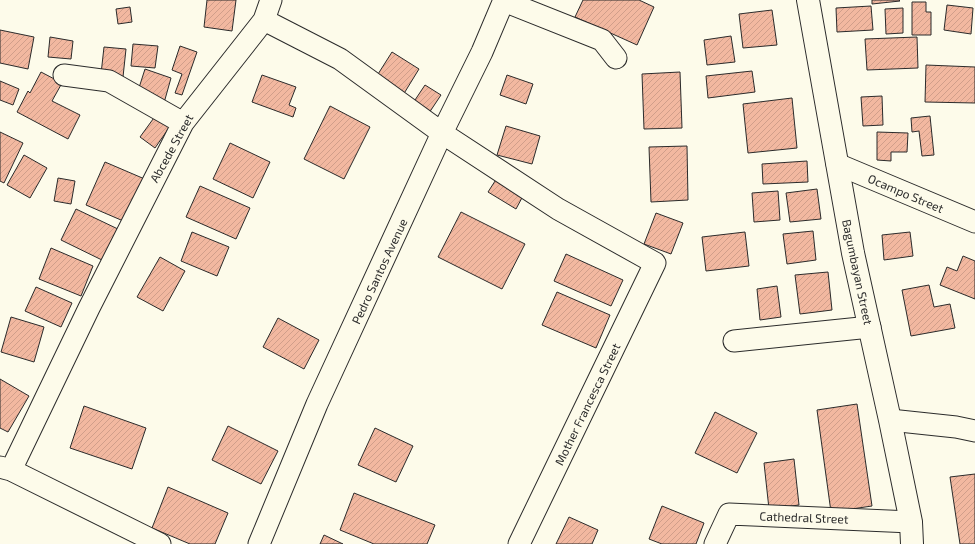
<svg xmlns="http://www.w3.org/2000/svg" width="975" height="544" font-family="'Exo 2',sans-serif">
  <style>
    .building { fill: url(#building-hatch); stroke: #2b2b2b }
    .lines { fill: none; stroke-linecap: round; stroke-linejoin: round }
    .minor-casing { stroke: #2b2b2b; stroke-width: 23 }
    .secondary-casing { stroke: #2b2b2b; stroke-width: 24 }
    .minor { stroke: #fdfbea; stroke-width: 21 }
    .secondary { stroke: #fdfbea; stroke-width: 22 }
    .labels { text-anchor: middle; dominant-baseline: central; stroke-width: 3; stroke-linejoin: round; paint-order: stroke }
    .street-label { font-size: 12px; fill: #2b2b2b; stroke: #fdfbea }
  </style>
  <defs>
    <pattern id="building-hatch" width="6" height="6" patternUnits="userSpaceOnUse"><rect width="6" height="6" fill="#f2b8a0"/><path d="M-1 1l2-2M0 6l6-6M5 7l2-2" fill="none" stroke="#d09e8a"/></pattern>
  </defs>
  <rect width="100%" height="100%" fill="#fdfbea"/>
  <path class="building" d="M207,0h29l-4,31 -28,-4z
    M583,0h56l15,7 -17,38 -62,-28z
    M872,0h27l1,1 -28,3z
    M912,2h14v10h5v23h-19z
    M947,5l26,3 -2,26 -27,-4z
    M871,6l2,24 -36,2 -1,-24z
    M130,7l2,15 -14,2 -2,-15z
    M903,8v25l-17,1 -1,-25z
    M772,10l5,35 -34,3 -4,-34z
    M0,30l34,7 -6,32 -28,-6z
    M731,36l4,26 -28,3 -3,-25z
    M50,37l23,4 -2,18 -23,-2z
    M917,37l1,31 -51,2 -2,-31z
    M133,44l25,2 -3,22 -24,-2z
    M180,46l17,6 -15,43 -7,-2 7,-19 -10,-4z
    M104,47l22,2 -3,28 -22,-3z
    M392,52l27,17 -19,31 -27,-18z
    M926,65l49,2v36l-50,-1z
    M145,69l26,9 -7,25 -27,-9z
    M752,71l3,21 -47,6 -2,-22z
    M41,72l21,11 -10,18 28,14 -12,24 -51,-27 11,-21 2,2z
    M680,72l2,56 -38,1 -2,-55z
    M262,75l34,12 -7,18 7,3 -3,9 -41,-15z
    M507,75l26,9 -7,20 -26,-9z
    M0,81l19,8 -6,16 -13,-5z
    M425,85l16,10 -14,21 -16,-10z
    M882,96l1,29 -20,1 -2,-29z
    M792,98l5,50 -49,5 -5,-49z
    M330,106l40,21 -26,52 -40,-20z
    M156,115l15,10 -16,23 -15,-11z
    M930,116l4,39 -12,1 -3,-25 -7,1 -1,-14z
    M506,126l34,10 -8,28 -35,-9z
    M0,132l23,11 -19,40 -4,-2z
    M877,132l31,1 -1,19h-16v9l-14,-1z
    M230,143l40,19 -17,36 -40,-19z
    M687,146l1,54 -37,2 -2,-55z
    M24,155l23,13 -17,30 -23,-13z
    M807,161l1,21 -45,2 -1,-20z
    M105,162l42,18 -19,43 -42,-18z
    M58,178l17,3 -4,23 -17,-3z
    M497,178l27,16 -8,15 -28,-17z
    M200,186l50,22 -14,31 -50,-22z
    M817,189l4,30 -31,3 -4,-29z
    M778,191l2,29 -26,2 -2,-29z
    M76,209l44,21 -16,31 -43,-21z
    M461,212l64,32 -23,45 -64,-32z
    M656,213l27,10 -12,31 -27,-10z
    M813,231l3,29 -29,4 -4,-30z
    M192,232l37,15 -12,29 -36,-15z
    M745,232l4,34 -43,5 -4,-34z
    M910,232l3,24 -29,4 -2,-25z
    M51,248l42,18 -12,30 -42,-17z
    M566,254l57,26 -12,26 -57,-25z
    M963,256l12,5v38l-35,-14 7,-18 10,4z
    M160,257l25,14 -22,40 -26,-14z
    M828,272l4,38 -32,4 -5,-39z
    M929,285l5,22 16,-3 5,24 -44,8 -9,-46z
    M777,286l4,31 -21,3 -3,-31z
    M36,287l36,16 -11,24 -36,-16z
    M557,292l53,23 -14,33 -54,-23z
    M11,317l33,10 -10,35 -33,-10z
    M278,318l41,22 -15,29 -41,-22z
    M0,379l29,17 -21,36 -8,-4z
    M857,404l15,102 -41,6 -14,-102z
    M84,406l62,22 -14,41 -62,-21z
    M715,412l42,21 -20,40 -42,-20z
    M228,426l50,25 -17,33 -49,-24z
    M375,428l38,18 -17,36 -38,-17z
    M794,459l5,46 -30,4 -5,-46z
    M975,474v70h-15l-10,-67z
    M168,487l60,26 -13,31h-25l-38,-16z
    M354,493l81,32 -8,19h-53l-34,-14z
    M662,506l42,17 -8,21h-34l-13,-5z
    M569,517l29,13 -6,14h-36z
    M324,535l19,9h-23z"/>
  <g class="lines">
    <defs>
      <path id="minor" d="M504,1l98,39 14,18
        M264,20l76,39 102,74 116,76 97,54 -136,281
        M64,75l45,6 74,42
        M837,164l138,58
        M734,341l136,-14
        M890,420l66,7 19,4
        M0,467l11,3 149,74
        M11,470l78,-162 94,-185 81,-103 7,-20
        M259,544l58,-140 125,-271 40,-81 22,-52
        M715,544l14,-30 182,8"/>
      <path id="secondary" d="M808,0l45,253 37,167 21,102 1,22"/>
    </defs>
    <use href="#minor" class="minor-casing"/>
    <use href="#secondary" class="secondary-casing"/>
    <use href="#minor" class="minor"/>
    <use href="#secondary" class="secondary"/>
  </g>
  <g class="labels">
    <g class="street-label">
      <text transform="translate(171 148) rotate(-61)">Abcede Street</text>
      <text transform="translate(906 193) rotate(23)">Ocampo Street</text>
      <text transform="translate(379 271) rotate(-65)">Pedro Santos Avenue</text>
      <text transform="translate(858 272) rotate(78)">Bagumbayan Street</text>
      <text transform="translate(587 404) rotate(-64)">Mother Francesca Street</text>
      <text transform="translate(804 517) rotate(2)">Cathedral Street</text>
    </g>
  </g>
</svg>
